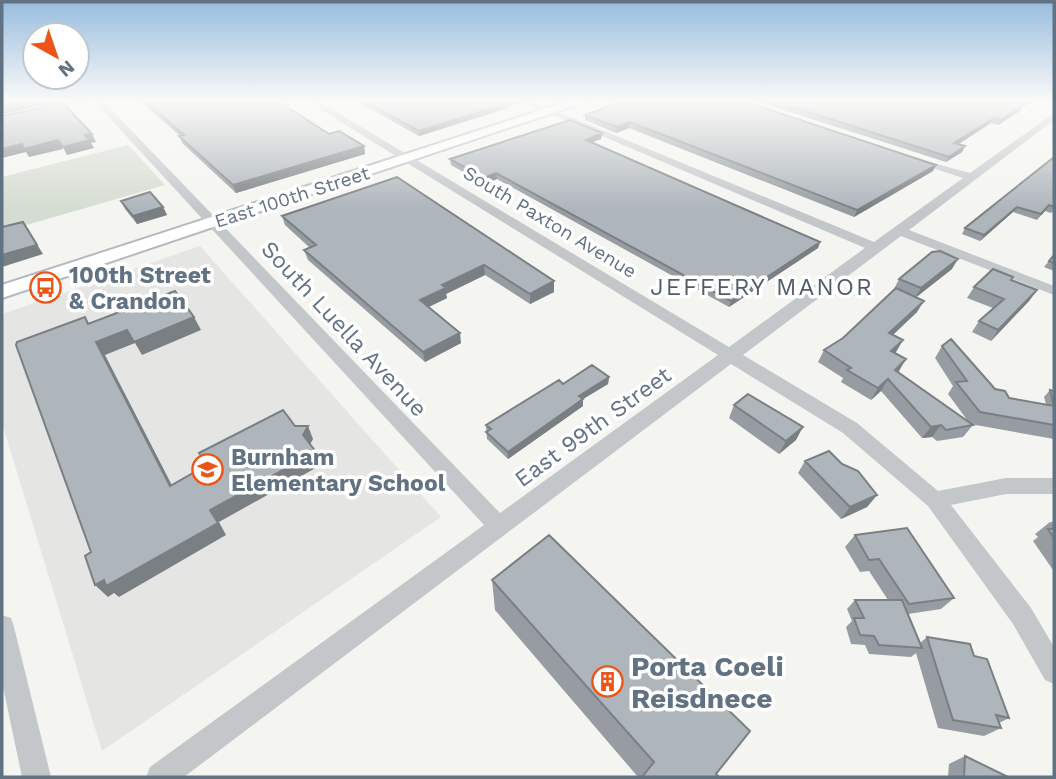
<svg xmlns="http://www.w3.org/2000/svg" width="1056" height="779" font-family="'Work Sans',sans-serif">
  <style>
    .built { fill: #e5e6e4 }
    .green { fill: #d5dcd1 }
    .lines { fill: none; stroke-linecap: round; stroke-linejoin: round }
    .secondary-casing { stroke: #b5babf; stroke-width: 4 }
    .minor { fill: #c3c7ca; fill-rule: evenodd }
    .secondary { fill: #fff; fill-rule: evenodd }
    .wall { fill: #969ca1 }
    .shaded-wall { fill: #7a7f83 }
    .building { fill: #aeb5bb; stroke: #7a7f83; stroke-width: 2 }
    .labels { text-anchor: middle; dominant-baseline: central; stroke-width: 7; stroke-linejoin: round; paint-order: stroke }
    .far-street-label { font-size: 19px; fill: #617283; stroke: #fff }
    .poi-label { font-size: 23px; font-weight: bold; fill: #617283; stroke: #fff; text-anchor: start }
    .street-label { font-size: 23px; fill: #617283; stroke: #fff }
    .neighbourhood-label { font-size: 24px; letter-spacing: 2px; fill: #505c68; stroke: #fff }
    .near-poi-label { font-size: 28px; font-weight: bold; fill: #617283; stroke: #fff; text-anchor: start }
  </style>
  <rect width="100%" height="100%" fill="#f4f5f0"/>
  <path class="built" d="M200,246l241,271 -339,234 -100,-328v-109z"/>
  <path class="green" d="M128,145l37,40 -163,47v-55z"/>
  <g class="lines">
    <defs>
      <path id="secondary" d="M569,101h19l-586,197v-13z"/>
    </defs>
    <use href="#secondary" class="secondary-casing"/>
    <path class="minor" d="M76,101h17l-91,22v-6z
      M94,101h9l397,412 218,-158 -411,-254h11l411,246 136,-99 -345,-147h12l342,141 89,-64 -52,-17v-4l59,16 84,-60v7l-145,110 145,56v9l-153,-59 -158,119 114,68 81,68 68,-13h48v16h-48l-55,11 80,103 23,39v37l-9,-4 -32,-56 -85,-118 -85,-73 -112,-69 -547,413h-38l4,-10 334,-242z
      M2,615l9,3 3,9 37,150h-29l-20,-95z"/>
    <use href="#secondary" class="secondary"/>
  </g>
  <path class="wall" d="M140,101h138l51,33 35,12 1,8 -129,39 -54,-50 -2,-7z
    M356,101h163v2l-11,3v2l-89,28z
    M756,101h274l-3,4 -4,1 -3,5 -22,14 -7,-2 -33,21 7,2 -3,6 -16,10z
    M585,115l348,56 -79,46 -225,-89 -13,5 -31,-13z
    M602,133l-1,6 -9,3 228,100 -2,6 -89,59 -232,-128 -13,5 -33,-19 -1,-6z
    M1054,157v53l-3,3 -6,-2 -8,9 -24,-8 -33,29 -18,-7 3,-6z
    M397,177l157,115 -24,12 -45,-29 -39,19 1,4 -18,9 32,36 -36,19 -117,-102 -4,-10 6,-2 -25,-23 -3,-9z
    M121,201l42,6 4,8 -30,9 -12,-15z
    M1054,255v16l-10,-4z
    M952,269l-36,28 1,15 -24,23 10,5 -8,13 3,19 72,52 -22,-30 5,-8 -18,-28 7,-12 53,43 14,9 37,6 -2,-7 6,-7 4,1v48l-84,-15 3,1 -10,12 -26,4 -5,-4 -10,1 -41,-47 -10,9 -30,-18 2,-4 -25,-16 6,-12 19,-12 52,-48 -1,-1 5,-10z
    M1011,280l26,10 -8,11 -38,40 -19,-9 7,-11 14,-13 -26,-10 7,-11z
    M609,377l-1,7 -25,15v7l-75,53 -21,-20 -1,-14 77,-41z
    M734,405l62,35 -17,14 -50,-36z
    M805,461l37,3 35,31 -10,12 -26,12 -43,-46z
    M1050,522h4v48h-1l-20,-29 5,-4 -3,-3z
    M855,535l99,63 -13,11 -33,5 12,29 7,-6 47,19 35,62 -10,5 2,5 -17,8 -46,-8 -22,-75 -5,4 -42,-3 -4,-9 -14,-1 -5,-17 6,-6 -5,-12 8,-9h33l-19,-29 -9,1 -15,-25z
    M492,580l224,194 3,3h-81l-143,-167z
    M965,756l43,21h-60l1,-13z"/>
  <path class="shaded-wall" d="M24,101h35l1,1 -58,12v-8z
    M509,101h10v2l-11,3v2l-89,28v-5z
    M1019,101h11l-3,4 -4,1 -3,5 -22,14 3,-5z
    M994,118l-3,5 -40,26 3,-6z
    M630,122l-1,6 -13,5 1,-6z
    M602,133l-1,6 -16,6 1,-5z
    M92,134l4,8 -5,1 3,5 -27,7 -4,-8 22,-12z
    M58,140l5,9 -34,8 -3,-5 -24,6v-9l20,-5z
    M364,146l1,8 -129,39 -3,-8z
    M965,146l-3,6 -16,10 3,-5z
    M936,165l-3,6 -79,46 3,-7z
    M496,173l1,6 -13,5v-6z
    M163,207l4,8 -30,9 -4,-8z
    M1017,207l-4,5 -33,29 4,-6z
    M23,222l20,32 -41,13v-12z
    M820,242l-2,6 -89,59 2,-6z
    M958,259l-6,10 -38,30 7,-11z
    M484,265l1,10 -39,19 1,4 -25,12 -2,-10 22,-15z
    M554,281v11l-24,12v-10z
    M1037,290l-8,11 -38,40 7,-11z
    M924,301l-7,11 -35,33 7,-12z
    M194,317l7,13 -59,25 -7,-12 -30,12 74,144 -9,-13 -74,-144 31,-12z
    M460,333l1,10 -36,19 -2,-10z
    M903,340l-7,12 -12,11 7,-12z
    M906,359l-7,12 -11,11 7,-12z
    M609,377l-1,7 -30,18 1,-6z
    M888,379l-7,12 -10,9 7,-12z
    M583,399v7l-75,53v-7z
    M941,425l-9,12 -10,1 9,-11z
    M308,426l5,13 -5,9 -5,-13z
    M803,427l-7,13 -17,14 7,-13z
    M316,452l5,13 -102,57 7,13 -107,62 -5,-4 -6,4 -13,-12 115,-75z
    M877,495l-10,12 -26,12 9,-12z"/>
  <path class="building" d="M2,101h22l-22,5z
    M145,101h133l51,33 10,-3 25,15 -131,39 -54,-49 5,-1z
    M364,101h145l-3,1 2,1 -89,28z
    M624,101h119l193,64 -79,45 -227,-88 -13,5 -32,-12z
    M774,101h246l3,4 -22,15 -7,-2 -40,25 11,3 -16,11z
    M63,103l29,31 -7,1 5,5 -27,7 -5,-7 -34,9 -2,-5 -20,5v-33z
    M570,120l32,13 -16,7 234,102 -89,59 -235,-128 -12,5 -34,-19z
    M1054,157v50l-5,-2 -8,9 -24,-7 -33,28 -19,-7z
    M397,177l157,104 -24,13 -46,-29 -42,20 4,3 -26,12 40,33 -37,19 -119,-102 12,-5 -34,-29z
    M150,192l13,15 -30,9 -12,-15z
    M23,222l14,23 -35,10v-28z
    M940,251l18,8 -37,29 -22,-9 33,-27z
    M1054,255v8l-5,-2z
    M993,269l20,8 -2,3 26,10 -39,40 -19,-9 25,-22 -30,-12z
    M896,288l28,13 -35,32 14,7 -12,11 15,8 -11,11 78,55 -27,5 -5,-5 -10,2 -43,-48 -10,9 -31,-18 4,-2 -27,-18 19,-12z
    M175,291l19,26 -60,25 -7,-12 -31,12 74,144 37,-21 -8,-12 84,-43 12,16h13l-5,9 13,17 -106,58 8,13 -112,63 -2,-6 -9,5 -10,-29 6,-4 -75,-207 1,-3 68,-25 3,7z
    M951,339l44,50 10,2 4,7 45,8v19l-74,-13 -24,-30 11,-1 -25,-35z
    M592,365l17,12 -30,19 4,3 -75,53 -22,-20 5,-3 -5,-4 73,-45 4,4z
    M1050,390l4,1v15z
    M748,394l55,33 -17,14 -52,-36z
    M829,451l13,13 16,7 19,24 -27,12 -45,-46z
    M907,528l47,70 -45,6 -30,-45 -10,1 -14,-25z
    M1048,529h6v9z
    M549,535l201,196 -34,43 3,3h-77l12,-15 -162,-182z
    M855,600h47l20,48 -43,-3 -5,-9 -14,-1 -6,-17h10z
    M927,637l43,7 4,12 13,3 22,59 -13,-3 5,13 -48,-8z
    M965,756l43,21h-44z"/>
  <linearGradient id="sky" x2="0" y2="1"><stop stop-color="#97bcde"/><stop offset="0.48" stop-color="#fafaf8"/><stop offset="1" stop-color="#fafaf8" stop-opacity="0"/></linearGradient>
  <rect width="1056" height="210" fill="url(#sky)"/>
  <defs>
    <symbol id="bus-ring" viewBox="-11 -11 22 22"><circle r="9.5" fill="#fff" stroke="#ed5417" stroke-width="1.5"/><path d="M-5-6H5V4H4V6H2V4H-2V6H-4V4H-5ZM-3.5-4V0h7V-4ZM-3.5 1.2v1.5H-2V1.2ZM2 1.2v1.5H3.5V1.2Z" fill="#ed5417"/></symbol>
    <symbol id="school-ring" viewBox="-11 -11 22 22"><circle r="9.5" fill="#fff" stroke="#ed5417" stroke-width="1.5"/><path d="M0-5L7-2L0 1L-7-2ZM-4 1L0 2.5L4 1V4Q0 6-4 4Z" fill="#ed5417"/></symbol>
    <symbol id="building-ring" viewBox="-11 -11 22 22"><circle r="9.5" fill="#fff" stroke="#ed5417" stroke-width="1.5"/><path d="M-4-6H4V6H1V3H-1V6H-4ZM-2.5-4.3h1.7v1.8h-1.7ZM.8-4.3h1.7v1.8H.8ZM-2.5-1h1.7V.8h-1.7ZM.8-1h1.7V.8H.8Z" fill="#ed5417"/></symbol>
  </defs>
  <g fill-rule="evenodd">
    <use href="#bus-ring" x="28" y="270" width="35" height="35"/>
    <use href="#school-ring" x="190" y="452" width="35" height="35"/>
    <use href="#building-ring" x="590" y="664" width="35" height="35"/>
  </g>
  <g class="labels">
    <g class="far-street-label">
      <text transform="translate(292 197) rotate(-18)">East 100th Street</text>
      <text transform="translate(550 222) rotate(31)">South Paxton Avenue</text>
    </g>
    <g class="poi-label">
      <text x="69" y="275">100th Street<tspan x="69" dy="26">&amp; Crandon</tspan></text>
      <text x="231" y="457">Burnham<tspan x="231" dy="26">Elementary School</tspan></text>
    </g>
    <g class="street-label">
      <text transform="translate(344 329) rotate(47)">South Luella Avenue</text>
      <text transform="translate(593 427) rotate(-36)">East 99th Street</text>
    </g>
    <g class="neighbourhood-label">
      <text x="762" y="287">JEFFERY MANOR</text>
    </g>
    <g class="near-poi-label">
      <text x="631" y="666">Porta Coeli<tspan x="631" dy="32">Reisdnece</tspan></text>
    </g>
  </g>
  <rect width="1056" height="779" fill="none" stroke="#617283" stroke-width="7"/>
  <g transform="translate(56 56) rotate(140)"><circle r="33" fill="#ffffff" stroke="#c0c7cd" stroke-width="2"/>
  <path d="M0-5L12 26L0 18L-12 26Z" fill="#ed5417"/>
  <text y="-10" font-size="19" font-weight="bold" text-anchor="middle" fill="#617283">N</text>
  </g>
</svg>
